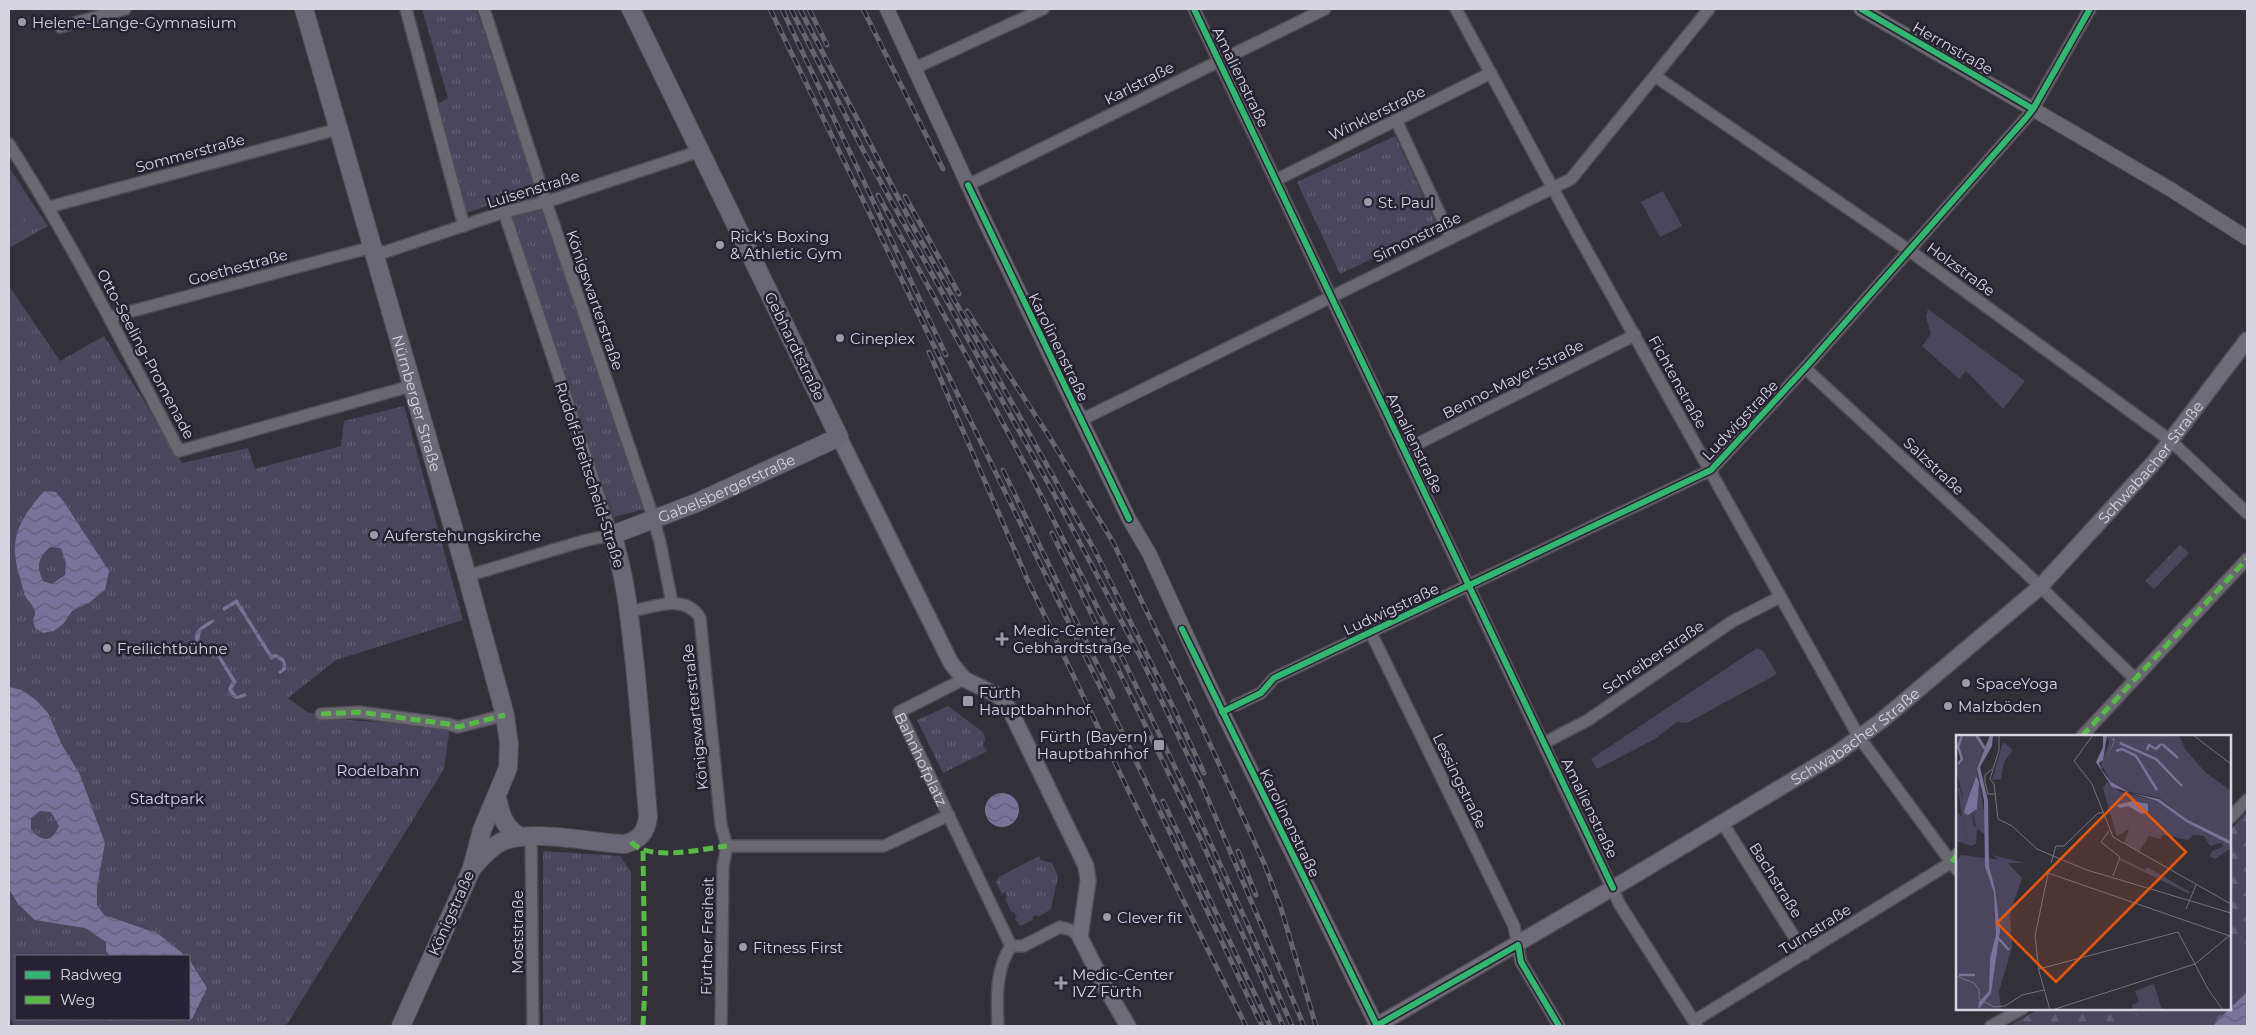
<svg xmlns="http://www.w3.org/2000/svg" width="2256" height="1035" font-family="Montserrat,sans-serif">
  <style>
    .green { fill: #4c455e }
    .forest { fill: url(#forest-firs) }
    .park { fill: url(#park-tufts); fill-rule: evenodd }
    .water { fill: url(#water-waves); fill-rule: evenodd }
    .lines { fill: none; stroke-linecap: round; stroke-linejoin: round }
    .minor-casing { stroke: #504d56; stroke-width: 14 }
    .tertiary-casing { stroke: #504d56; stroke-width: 16 }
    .secondary-casing { stroke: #504d56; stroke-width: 18 }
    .primary-casing { stroke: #504d56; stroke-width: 20 }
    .minor { stroke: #6a6870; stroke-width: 11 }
    .tertiary { stroke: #6a6870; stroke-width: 14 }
    .secondary { stroke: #6f6c77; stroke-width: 15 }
    .primary { stroke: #6c6776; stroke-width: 18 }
    .rail-casing { stroke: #68666d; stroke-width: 5 }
    .rail { stroke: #272233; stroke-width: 3; stroke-dasharray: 9; stroke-linecap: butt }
    .quiet { stroke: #58b947; stroke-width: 5; stroke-dasharray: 10 5; stroke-linecap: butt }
    .cycleway-casing { stroke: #272233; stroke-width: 9 }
    .cycleway { stroke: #33b770; stroke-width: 6 }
    .poi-dot { fill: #9e9ba6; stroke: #272233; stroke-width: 2 }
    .labels { text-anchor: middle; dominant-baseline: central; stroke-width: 5; stroke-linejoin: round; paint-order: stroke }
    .poi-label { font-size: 15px; fill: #d7d4e0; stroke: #272233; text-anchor: start }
    .street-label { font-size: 15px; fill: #d7d4e0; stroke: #272233 }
    .park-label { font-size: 15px; fill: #d9cef8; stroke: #272233 }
    .inset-river { fill: none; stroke: #7c719a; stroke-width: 2.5 }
    .inset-road { fill: none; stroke: #75727c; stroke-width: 1 }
    .view { fill: #e8590c; fill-opacity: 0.15; stroke: #e8590c; stroke-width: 2.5 }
    .inset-edge { fill: none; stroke: #d7d4e0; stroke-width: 2.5 }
  </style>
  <defs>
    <pattern id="forest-firs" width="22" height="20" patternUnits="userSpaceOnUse" patternTransform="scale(1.25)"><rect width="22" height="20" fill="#4c455e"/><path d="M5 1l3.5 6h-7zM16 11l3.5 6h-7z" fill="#655f75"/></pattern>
    <pattern id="park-tufts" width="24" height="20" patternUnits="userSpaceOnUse" patternTransform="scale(1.25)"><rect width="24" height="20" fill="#4c455e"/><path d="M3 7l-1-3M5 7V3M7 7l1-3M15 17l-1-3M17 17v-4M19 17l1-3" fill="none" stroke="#655f75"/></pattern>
    <pattern id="water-waves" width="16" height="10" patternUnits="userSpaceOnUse" patternTransform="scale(1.25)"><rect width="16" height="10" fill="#7c719a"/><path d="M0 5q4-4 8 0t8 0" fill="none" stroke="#645d77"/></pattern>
  </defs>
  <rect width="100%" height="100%" fill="#33303a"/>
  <path class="green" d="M9,167l28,43 -28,19z
    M1663,191l19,35 -22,11 -19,-35z
    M1928,309l97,72 -22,28 -37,-38 -7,8 -37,-33 9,-12 -5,-17z
    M1757,648l6,3 14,23 -90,49 -10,-1 -22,17 -58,30 -6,-10z
    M2247,816v210h-238l31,-17h190v-176z"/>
  <path class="forest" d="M2247,812v131l-17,10v-123z
    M2039,1009h105l-18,17h-117z
    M2209,1013h17l-12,13h-15z"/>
  <path class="park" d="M422,9h54l169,500 -31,8 -111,-317 -37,13 -30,-108 12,-7z
    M1395,136l43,92 -98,46 -43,-92z
    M37,210l11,16 -39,22v-19z
    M9,286l51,75 44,-25 78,127 66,-15 7,21 86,-23 3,-25 60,-15 59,214 -127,40 -48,38 19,14 25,7 118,8 -6,42 -158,257h-272l-5,-11zM16,956h173v63h-173z
    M2180,545l9,8 -35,36 -9,-8z
    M948,706l35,26 2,7 -2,7 5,5 -45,22 -26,-53z
    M543,851l77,5 11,16v154h-88z
    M1039,856l2,4 11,3 6,13 -7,33 -13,8 -1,-2 -5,2 1,3 -13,6 -5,-7 2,-2 -3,-5 -2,1 -7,-14 2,-2 -2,-5 -3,2 -6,-12 3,-5z"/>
  <path class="water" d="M44,491l12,1 8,10 45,69 -4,19 -15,12 -18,9 -8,12 -10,8 -11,2 -8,-5 -2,-8c5,-10 0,-13 -5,-20 -4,-4 -6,-16 -8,-22 -12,-38 -2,-57 24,-87zM50,547l11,1 5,15 -1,12 -13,9 -9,-3c-7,-15 -5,-23 7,-34z
    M237,599l35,56 3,-1c9,3 12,6 11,16l-6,4 -2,-2 4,-3 1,-6 -7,-6 -5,3 -35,-56 -12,7 -2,-3z
    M213,619l2,2 -14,10 -2,10 8,7 7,-2 23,36 -5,7 5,7 8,-3 2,3 -10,3 -6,-3 -3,-7 4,-8 -19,-31c-11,2 -23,-7 -16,-19 3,-5 11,-9 16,-12z
    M9,687l13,3 14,10 12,13 13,30 19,32 25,68 -8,44v18l7,10 53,18 29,23h-76l-4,-5v-9l-21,-14 -50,-8 -17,-16 -9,-15zM40,811l11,1 8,14c-7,17 -17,16 -28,4v-12z
    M985 810a17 17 0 1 1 34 0a17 17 0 1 1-34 0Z
    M189,959l18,29 -15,31h-16h13z
    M2247,992v34h-33l2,-4z"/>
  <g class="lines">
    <defs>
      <g id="minor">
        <path d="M406,9l58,217"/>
        <path d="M484,9l62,193 104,306 10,34 12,61"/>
        <path d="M1194,9l426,896 77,121"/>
        <path d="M1456,9l121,224 282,504 98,133"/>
        <path d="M60,27l65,-18"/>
        <path d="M915,68l128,-59"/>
        <path d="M1655,76l255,175 246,179 15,11 76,72"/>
        <path d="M1396,120l55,118"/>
        <path d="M9,144c63,99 116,203 170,307l232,-65"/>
        <path d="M1276,180l215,-107"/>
        <path d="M968,185l357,-176"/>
        <path d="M49,207l289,-78"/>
        <path d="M110,317l255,-68 20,3 119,-40 42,-10 154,-51"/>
        <path d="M1805,368l216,200 114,111"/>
        <path d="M1081,420l490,-241 138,-170"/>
        <path d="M1405,450l230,-115"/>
        <path d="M467,576l116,-35 29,-6 -108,-323"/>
        <path d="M629,612c24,-5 56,-19 71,6l21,207 6,21"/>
        <path d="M1371,633l143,293 7,36 38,64"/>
        <path id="s1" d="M964,679l-65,33 112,234"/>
        <path d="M1236,705l25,-12 13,-15 437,-208 94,-102 221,-250 7,-9 57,-100"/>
        <path d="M321,714l38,-2 89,12 10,3 47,-12"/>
        <path d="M2082,736l165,-177"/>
        <path d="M1544,743l44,-23 145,-99 47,-24"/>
        <path d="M2230,818l17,-18"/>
        <path d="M1722,822l83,132"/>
        <path d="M531,837l2,189"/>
        <path d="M727,846h157l65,-31"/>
        <path d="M1011,946h12l37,-19 11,3 9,7"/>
        <path d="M1694,1021l258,-159 5,-8"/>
        <path d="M721,1026l2,-160 4,-20"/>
        <path d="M998,1026c-1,-27 -3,-56 13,-80"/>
        <path d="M1991,1026l31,-17"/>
      </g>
      <path id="tertiary" d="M887,9l93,202 149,308 20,34 64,140 164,333
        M1861,9l309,180 77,49"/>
      <g id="secondary">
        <path d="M839,437l112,226 13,16 35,17 11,14 76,156 2,15 -8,56 24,48 24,41"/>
        <path id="s2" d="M1376,1026l259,-151 201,-121 45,-33 159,-134 115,-126 92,-121"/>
      </g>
      <g id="primary">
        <path id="s3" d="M304,9l163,567 38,139 4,29 -1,24 -26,62 -10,38 -71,158"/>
        <path d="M497,798c4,18 7,29 23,39"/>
        <path id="s4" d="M472,868c8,-9 17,-20 29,-26 29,-14 91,1 124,2 15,-4 21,-12 23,-27 -4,-50 -8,-101 -13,-151 -5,-44 -9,-89 -23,-131l84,-32 143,-66 -208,-428"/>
      </g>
    </defs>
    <use href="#minor" class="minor-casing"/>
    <use href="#tertiary" class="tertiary-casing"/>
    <use href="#secondary" class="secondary-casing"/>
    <use href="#primary" class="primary-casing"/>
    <use href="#minor" class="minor"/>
    <use href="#tertiary" class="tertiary"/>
    <use href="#secondary" class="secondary"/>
    <use href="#primary" class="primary"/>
    <defs>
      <path id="rail" d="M770,9l353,725 139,292
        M782,9l164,346
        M791,9l72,141 190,342 88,166 61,127 102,241
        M800,9l114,219 181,323 80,160 29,62
        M809,9l18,36
        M863,9l80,160
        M878,195c52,96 106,190 156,287 92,179 179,360 258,544
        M905,196l54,98
        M967,311l80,122 66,109 81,167 70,154 16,42 36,121
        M929,352l99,229 103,215 115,230
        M1003,470l110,227
        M1052,533l150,309 81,184
        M1163,801l107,225
        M1238,851l18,44"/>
    </defs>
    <use href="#rail" class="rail-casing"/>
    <use href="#rail" class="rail"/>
    <path class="quiet" d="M321,714l38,-2 89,12 10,3 47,-12
      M2082,736l165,-177
      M631,842c18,20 71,7 96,4
      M643,851l2,135 -2,40
      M1952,862l5,-8"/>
    <defs>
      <path id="cycleway" d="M1194,9l419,879
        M1861,9l172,100
        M968,185l161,334
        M1182,629l195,397
        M1222,712l39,-19 13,-15 437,-208 94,-102 221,-250 7,-9 57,-100
        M1376,1026l142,-81 3,17 38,64"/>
    </defs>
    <use href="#cycleway" class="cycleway-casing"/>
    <use href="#cycleway" class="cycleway"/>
  </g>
  <g class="poi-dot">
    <circle cx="22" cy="22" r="5"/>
    <circle cx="1368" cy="202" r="5"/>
    <circle cx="720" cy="245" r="5"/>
    <circle cx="840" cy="338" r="5"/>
    <circle cx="374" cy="535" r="5"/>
    <path d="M999.5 631.5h5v5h5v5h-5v5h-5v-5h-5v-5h5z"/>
    <circle cx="107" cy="648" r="5"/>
    <circle cx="1966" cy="683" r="5"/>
    <rect x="962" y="695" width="12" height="12" rx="2.5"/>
    <circle cx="1948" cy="706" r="5"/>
    <rect x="1153" y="739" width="12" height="12" rx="2.5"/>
    <circle cx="1107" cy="917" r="5"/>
    <circle cx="743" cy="947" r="5"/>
    <path d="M1058.5 975.5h5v5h5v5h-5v5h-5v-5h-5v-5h5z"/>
  </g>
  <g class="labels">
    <g class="poi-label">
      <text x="32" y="22">Helene-Lange-Gymnasium</text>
      <text x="1378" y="202">St. Paul</text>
      <text x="730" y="236">Rick's Boxing<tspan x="730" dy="17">&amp; Athletic Gym</tspan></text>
      <text x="850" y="338">Cineplex</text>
      <text x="384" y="535">Auferstehungskirche</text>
      <text x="1013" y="630">Medic-Center<tspan x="1013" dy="17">Gebhardtstraße</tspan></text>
      <text x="117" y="648">Freilichtbühne</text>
      <text x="1976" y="683">SpaceYoga</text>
      <text x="979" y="692">Fürth<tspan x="979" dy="17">Hauptbahnhof</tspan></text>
      <text x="1958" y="706">Malzböden</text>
      <text x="1148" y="736" text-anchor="end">Fürth (Bayern)<tspan x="1148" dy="17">Hauptbahnhof</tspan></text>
      <text x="1117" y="917">Clever fit</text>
      <text x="753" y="947">Fitness First</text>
      <text x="1072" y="974">Medic-Center<tspan x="1072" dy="17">IVZ Fürth</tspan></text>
    </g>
    <g class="street-label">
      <text transform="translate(1953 48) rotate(30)">Herrnstraße</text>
      <text transform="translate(1241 77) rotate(64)">Amalienstraße</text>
      <text transform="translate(1139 83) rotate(-27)">Karlstraße</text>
      <text transform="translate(1377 113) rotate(-26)">Winklerstraße</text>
      <text transform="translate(190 153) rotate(-15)">Sommerstraße</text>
      <text transform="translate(533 189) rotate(-17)">Luisenstraße</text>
      <text transform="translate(1417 237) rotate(-26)">Simonstraße</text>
      <text transform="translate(238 267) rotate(-15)">Goethestraße</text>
      <text transform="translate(1961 269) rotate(36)">Holzstraße</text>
      <text transform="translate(595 300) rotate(71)">Königswarterstraße</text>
      <text transform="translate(795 346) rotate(64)">Gebhardtstraße</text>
      <text transform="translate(1059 347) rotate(64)">Karolinenstraße</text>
      <text transform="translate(146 354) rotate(62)">Otto-Seeling-Promenade</text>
      <text transform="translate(1513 379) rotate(-27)">Benno-Mayer-Straße</text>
      <text transform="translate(1678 382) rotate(61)">Fichtenstraße</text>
      <text stroke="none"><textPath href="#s3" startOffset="410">Nürnberger Straße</textPath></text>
      <text transform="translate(1740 420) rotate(-47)">Ludwigstraße</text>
      <text transform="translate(1415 443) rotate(64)">Amalienstraße</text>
      <text stroke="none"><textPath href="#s2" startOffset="965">Schwabacher Straße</textPath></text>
      <text transform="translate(1934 466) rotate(43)">Salzstraße</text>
      <text transform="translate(590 475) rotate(72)">Rudolf-Breitscheid-Straße</text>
      <text stroke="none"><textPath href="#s4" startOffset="611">Gabelsbergerstraße</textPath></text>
      <text transform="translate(1391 609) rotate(-25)">Ludwigstraße</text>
      <text transform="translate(1653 657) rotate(-34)">Schreiberstraße</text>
      <text transform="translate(695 717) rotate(-96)">Königswarterstraße</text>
      <text stroke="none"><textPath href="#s2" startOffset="560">Schwabacher Straße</textPath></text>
      <text stroke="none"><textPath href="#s1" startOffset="125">Bahnhofplatz</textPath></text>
      <text transform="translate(1460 781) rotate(64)">Lessingstraße</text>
      <text transform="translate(1590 808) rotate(64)">Amalienstraße</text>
      <text transform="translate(1290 823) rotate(64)">Karolinenstraße</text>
      <text transform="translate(1776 880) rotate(58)">Bachstraße</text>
      <text transform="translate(451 913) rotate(-66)">Königstraße</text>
      <text transform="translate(1815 929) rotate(-32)">Turnstraße</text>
      <text transform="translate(517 932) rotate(-90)">Moststraße</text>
      <text transform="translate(707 936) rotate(-89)">Fürther Freiheit</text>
    </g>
    <g class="park-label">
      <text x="378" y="770">Rodelbahn</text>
      <text x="167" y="798">Stadtpark</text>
    </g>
  </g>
  <g transform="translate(1956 735)">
    <rect width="275" height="275" fill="#33303a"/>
    <path d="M3,0h20l7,12 -9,11 -6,33 -8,6 -7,-28 7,-11 -6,-11zM16,74l2,18 12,-3 1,12 -10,-7 -1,15 -5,2 -5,-2 -2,-27h6zM5,120l43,5 13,25 -7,32 2,31 -13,43 2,19h-45v-149z" fill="#4c455e"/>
    <path d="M47,7l10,8 -9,12 -3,17 -9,1zM29,15l-8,19 9,55 -10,5 -3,-17 4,-3 2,-27 -3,-6 -4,10v-10l4,-19zM2,53h2l2,9 11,-9 -8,20v5l6,-1 -1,5 -6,1 2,26 -10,-3v-30l6,6zM36,120l33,8h-17l14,15 -12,35 2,35 -4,2 1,-7 -7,-13 14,-43 -14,-25z" fill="#4c455e"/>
    <path d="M151,0h72l6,14 20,23 26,19v50l-43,-21 -29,-22 -28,-6 -20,-10 -10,-18 8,-21zM151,47l12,9 38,10 29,21 45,23v3l-16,11 -5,-3 2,-5 11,-4 -2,-4 -11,3 -6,-10 -11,-1 -5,5 -15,-3 -1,5 -1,-5 -9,-2 -1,4 -12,-3 -10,16 -15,-9 5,-14 -11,7 -2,-2 -13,-46zM165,123l24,12 2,-3 43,25 -1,2 -69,-34zM198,249l8,26h-29l-1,-5 7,-3 -4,-11z" fill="#4c455e"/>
    <path d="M34,0h3l-1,11 -12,21 8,34 1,65 6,23 5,42 -9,62 -13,17 1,-8 10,-11 1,-32 6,-25 -2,-41 -9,-27 -1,-66 -7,-31zM147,0l12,4 -14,30 10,13 20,11 28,6 29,21 43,21v4l-45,-23 -29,-21 -45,-14 -16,-25 7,-15zM151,1l5,2 2,5 -13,25 -2,-5 4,-3zM20,41l3,6 -2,27 -9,6 -4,-2 1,-5zM177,66l15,3v8l-6,2 -14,-8 -8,2 -4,-3z" fill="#7c719a" fill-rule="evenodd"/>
    <path class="inset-river" d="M20,0l9,14M164,8l36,16 26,27M206,9l16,14M191,15l2,-5 7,4 5,-5M160,16l6,-2 14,7 21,34M2,29l4,-5 -4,-12 4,-12M42,203l11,12M3,240h16"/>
    <path class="inset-road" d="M43,0v15l-9,29 4,5 4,35 14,7 25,23 16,7M137,0l-19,26 18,23 21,53 118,67M237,0l38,29M36,34l-7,6v7l3,12h7M153,96l-8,11 19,15 -7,19M97,121l34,14 144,43M95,128l5,-17h8l34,-33h5M93,134l-14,67 4,35 11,39M92,138l182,63M230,174l10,-24M222,197l30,57 15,21M83,234l139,-37M0,241l18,7 5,7v9l15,8 11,-1 17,-11 22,-5M96,275l143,-46 34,-28"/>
    <path class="view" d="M170,58l60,59 -130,130 -59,-59z"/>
    <rect width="275" height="275" class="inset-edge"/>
  </g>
  <rect width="2256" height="1035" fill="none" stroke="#d7d4e0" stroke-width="20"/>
  <rect x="15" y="955" width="175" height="65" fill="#272233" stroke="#6d6978"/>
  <rect x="25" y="971" width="25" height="8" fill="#33b770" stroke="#6d6978"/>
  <text x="60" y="980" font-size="15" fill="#d7d4e0">Radweg</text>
  <rect x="25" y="996" width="25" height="8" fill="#58b947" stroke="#6d6978"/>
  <text x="60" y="1005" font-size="15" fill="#d7d4e0">Weg</text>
</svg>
